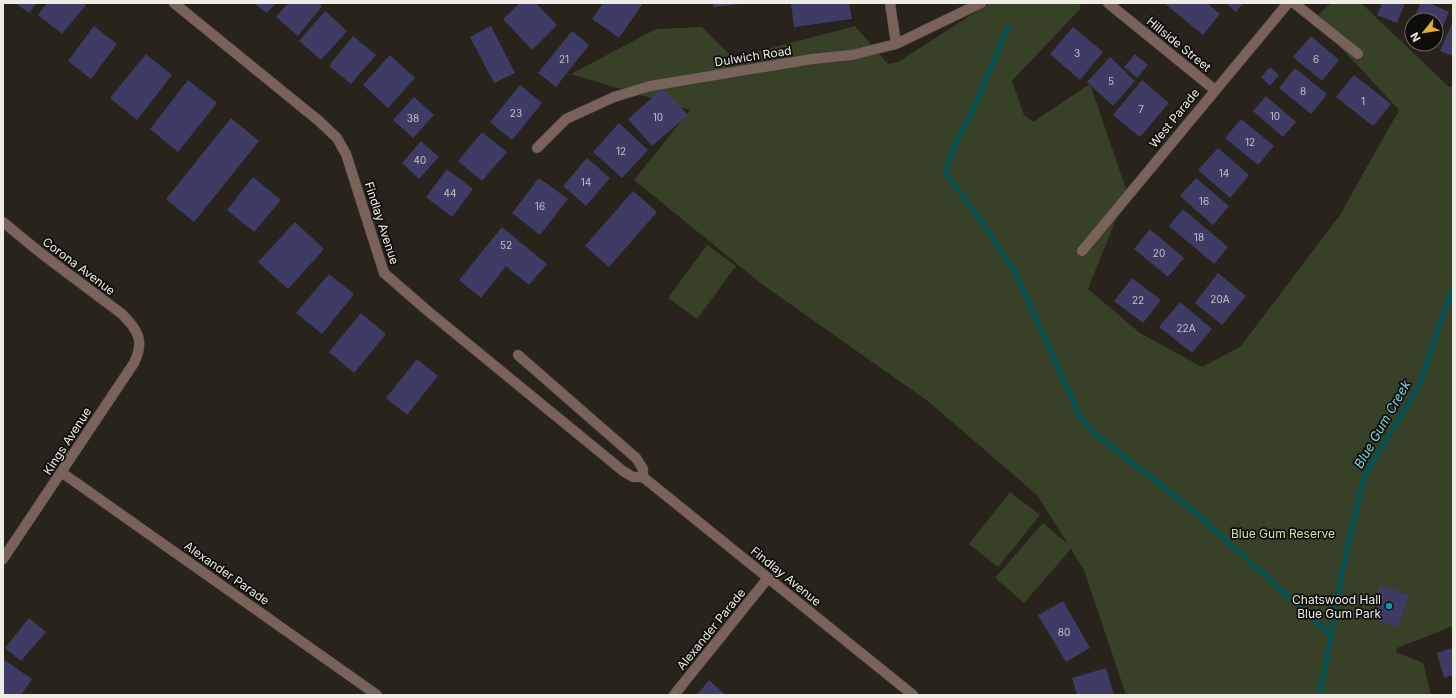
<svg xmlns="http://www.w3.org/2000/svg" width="1456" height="698" font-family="Inter,sans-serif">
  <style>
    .green { fill: #364127 }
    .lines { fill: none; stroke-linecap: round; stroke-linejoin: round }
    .stream { stroke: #005356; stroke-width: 4.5 }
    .building { fill: #3e3c64 }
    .minor-casing { stroke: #443f37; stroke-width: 11 }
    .minor { stroke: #786259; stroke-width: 10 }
    .culture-dot { fill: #0f9aa8; stroke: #0f0d09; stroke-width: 1.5 }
    .labels { text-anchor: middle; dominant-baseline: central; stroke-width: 3.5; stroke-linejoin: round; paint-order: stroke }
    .number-label { font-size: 10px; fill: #c3c0c6 }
    .street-label { font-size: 12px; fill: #efece6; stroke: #0f0d09 }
    .park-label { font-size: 12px; fill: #cbe9a2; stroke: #0f0d09 }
    .poi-label { font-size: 12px; fill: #efece6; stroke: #0f0d09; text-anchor: end }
    .water-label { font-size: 13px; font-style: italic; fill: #72dbe0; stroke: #0f0d09 }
  </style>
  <rect width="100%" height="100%" fill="#28231b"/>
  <path class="green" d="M990,3h89l2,5 -69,73 12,34 9,7 57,-38 37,108 -39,97 52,44 62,34 38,-20 100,-132 59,-105 -85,-91 17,-16h30l88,84 4,-2v541l-56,22 -1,4 27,11 8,32h-305l-42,-125 -13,-21 -47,54 -29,-25 48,-55 25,21 -31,-49 -108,-93 -166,-117 -129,-105 56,-70 -119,-36 85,-45 46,-2 31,31 122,-32 33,38 10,-2z
    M707,245l29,21 -39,53 -29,-21z
    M1010,492l30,23 -42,52 -29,-23z"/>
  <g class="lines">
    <path class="stream" d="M1008,27l-37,87 -15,28 -11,30 41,56 30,46 63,141 16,19 92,71 144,130
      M1320,695l24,-133 20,-86 55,-90 34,-101"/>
  </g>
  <path class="building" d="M15,3h22l-8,10z
    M47,3h36l3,2 -24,29 -24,-19z
    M254,3h22l-9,10z
    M288,3h31l3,3 -24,30 -22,-19z
    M520,3h16l21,22 -25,25 -29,-31z
    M603,3h40l-24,35 -27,-19z
    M713,3h27v1l-27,3z
    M791,3h58l3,16 -58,8z
    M1164,3h43l13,11 -17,21z
    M1226,3h17l-7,9z
    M1382,3h23l-8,20 -20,-8z
    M1421,3h8l20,9 -13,31v-23h-23z
    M325,11l22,20 -26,29 -22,-19z
    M1453,21v35l-13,-5z
    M94,26l23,18 -26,35 -23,-18z
    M491,26l24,47 -21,10 -24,-46z
    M1073,27l30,25 -23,28 -30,-26z
    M572,31l17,14 -33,42 -18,-14z
    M353,36l23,19 -25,29 -22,-18z
    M1311,36l28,24 -17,21 -29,-24z
    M146,54l26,21 -35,45 -27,-22z
    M1135,54l13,11 -11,13 -13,-11z
    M390,55l25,23 -27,30 -25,-23z
    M1110,57l25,24 -22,25 -26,-24z
    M1270,67l9,8 -9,11 -9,-9z
    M1295,68l32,26 -16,20 -32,-26z
    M1354,75l37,29 -18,22 -37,-29z
    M188,80l29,23 -39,49 -28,-23z
    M1142,80l27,23 -29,34 -27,-22z
    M520,85l22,18 -30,37 -22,-18z
    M663,88l25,27 -36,31 -24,-27z
    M1266,96l30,26 -13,15 -30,-26z
    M414,97l20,18 -21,23 -20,-18z
    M231,118l28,23 -65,81 -28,-23z
    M1241,119l33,27 -16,19 -33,-27z
    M619,123l29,27 -26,28 -29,-26z
    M482,132l25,20 -25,29 -24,-20z
    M421,141l18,16 -20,22 -17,-16z
    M1218,148l31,27 -19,23 -32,-28z
    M587,158l23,20 -24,28 -23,-20z
    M447,169l26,20 -21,28 -26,-20z
    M253,177l28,23 -27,32 -27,-22z
    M539,178l29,21 -28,36 -28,-22z
    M1196,178l33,28 -16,19 -33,-29z
    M633,191l24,21 -48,55 -24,-21z
    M1183,209l45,38 -14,17 -45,-38z
    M295,222l29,27 -36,40 -30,-27z
    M502,227l45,37 -18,21 -23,-19 -25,32 -22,-18z
    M1150,229l34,29 -16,19 -34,-28z
    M1218,273l28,23 -24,29 -27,-22z
    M329,274l25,20 -32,40 -26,-21z
    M1132,278l29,22 -18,23 -29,-22z
    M1180,302l32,27 -20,24 -33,-26z
    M361,313l25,21 -32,39 -25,-21z
    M417,359l21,17 -31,39 -21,-17z
    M1380,585l29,10 -11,32 -28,-9z
    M1063,601l27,47 -24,14 -28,-47z
    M29,618l17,14 -25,29 -16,-13z
    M1453,648v27l-9,3 -7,-25z
    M3,659l29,20 -11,16h-18z
    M1106,668l8,27h-37l-5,-17z
    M709,680l17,15h-29z"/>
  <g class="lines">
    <defs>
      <path id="minor" d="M174,3l145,118 18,17 9,16 38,119 45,39 194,159 10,6h10l270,218
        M890,3l6,41
        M1108,3l107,87
        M1294,3l64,51
        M537,148l29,-29 48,-22 36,-11 162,-27 40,-4 44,-11 85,-41
        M3,222l39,32 80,60c16,16 23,27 12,49l-131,196
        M1082,251l206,-248
        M518,355l118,103 7,11v8
        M61,472l316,223
        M674,695l94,-117"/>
    </defs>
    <use href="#minor" class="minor-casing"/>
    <use href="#minor" class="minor"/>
  </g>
  <circle class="culture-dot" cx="1389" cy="606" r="4"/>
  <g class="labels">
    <g class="number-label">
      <text x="1077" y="53">3</text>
      <text x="564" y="59">21</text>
      <text x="1316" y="59">6</text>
      <text x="1111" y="81">5</text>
      <text x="1303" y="91">8</text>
      <text x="1363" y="101">1</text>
      <text x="1141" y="109">7</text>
      <text x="516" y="113">23</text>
      <text x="1275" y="116">10</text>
      <text x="658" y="117">10</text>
      <text x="413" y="118">38</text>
      <text x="1250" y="142">12</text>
      <text x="621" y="151">12</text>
      <text x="420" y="160">40</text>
      <text x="1224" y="173">14</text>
      <text x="586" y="182">14</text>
      <text x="450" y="193">44</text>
      <text x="1204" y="201">16</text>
      <text x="540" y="206">16</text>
      <text x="1199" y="237">18</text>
      <text x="506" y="245">52</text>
      <text x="1159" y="253">20</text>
      <text x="1220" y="299">20A</text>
      <text x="1138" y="300">22</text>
      <text x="1186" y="328">22A</text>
      <text x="1064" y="632">80</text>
    </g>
    <g class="street-label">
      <text transform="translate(1179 44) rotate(39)">Hillside Street</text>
      <text transform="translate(753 56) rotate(-9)">Dulwich Road</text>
      <text transform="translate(1174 118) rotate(-51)">West Parade</text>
      <text transform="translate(382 223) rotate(72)">Findlay Avenue</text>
      <text transform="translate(79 266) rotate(37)">Corona Avenue</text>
      <text transform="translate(67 441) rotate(-57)">Kings Avenue</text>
      <text transform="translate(227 573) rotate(35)">Alexander Parade</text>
      <text transform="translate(786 576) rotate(39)">Findlay Avenue</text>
      <text transform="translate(711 629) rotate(-51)">Alexander Parade</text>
    </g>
    <g class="park-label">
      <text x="1283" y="533">Blue Gum Reserve</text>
    </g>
    <g class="poi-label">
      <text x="1381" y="599">Chatswood Hall<tspan x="1381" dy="14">Blue Gum Park</tspan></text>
    </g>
    <g class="water-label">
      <text transform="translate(1382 424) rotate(-60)">Blue Gum Creek</text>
    </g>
  </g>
  <rect width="1456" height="698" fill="none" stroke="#efece6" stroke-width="8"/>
  <g transform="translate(1424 32) rotate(240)"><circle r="19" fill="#0f0d09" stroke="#696661"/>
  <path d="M0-3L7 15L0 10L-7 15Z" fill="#dfb034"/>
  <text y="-6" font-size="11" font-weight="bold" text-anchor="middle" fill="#efece6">N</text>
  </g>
</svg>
